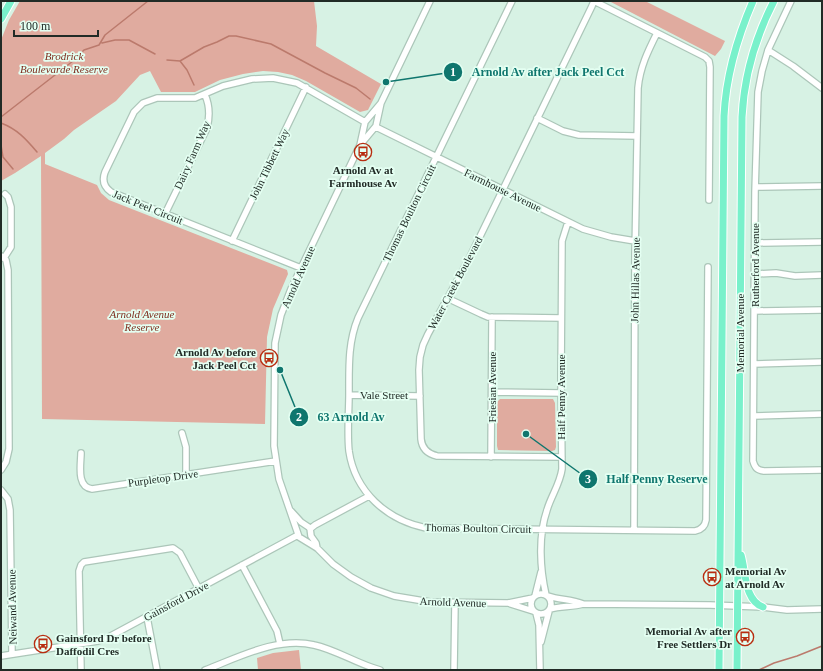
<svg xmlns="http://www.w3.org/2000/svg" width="823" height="671" font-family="Georgia,serif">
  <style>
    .green { fill: #e0ab9f }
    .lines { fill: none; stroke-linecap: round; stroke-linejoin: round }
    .stream { stroke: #bb7a6c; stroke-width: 1.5 }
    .minor-casing { stroke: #acc6b9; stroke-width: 8 }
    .major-casing { stroke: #fff; stroke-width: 9 }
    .minor { stroke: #fff; stroke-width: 5.5 }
    .major { stroke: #79f1cb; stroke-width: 7 }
    .labels { text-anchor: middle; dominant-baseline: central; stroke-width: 3.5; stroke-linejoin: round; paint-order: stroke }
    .park-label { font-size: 11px; font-style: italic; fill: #7f2e1f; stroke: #e4fff2 }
    .street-label { font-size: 11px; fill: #212b26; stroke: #e4fff2 }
    .poi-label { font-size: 11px; font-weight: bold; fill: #212b26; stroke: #e4fff2; text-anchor: end }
    .leader { fill: none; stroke: #0f766e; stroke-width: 1.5 }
    .callout-dot { fill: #0f766e; stroke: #e4fff2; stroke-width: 1.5 }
    .mark-label { font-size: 12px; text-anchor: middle; font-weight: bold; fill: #fff }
    .callout-label { font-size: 12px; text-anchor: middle; font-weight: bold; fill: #0f766e; stroke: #e4fff2; stroke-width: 3.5; stroke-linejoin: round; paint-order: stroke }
  </style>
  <rect width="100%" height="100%" fill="#d7f2e4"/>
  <path class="green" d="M20,1h294l3,25 -1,20 65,38 -13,26 -8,2 -54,-31 -14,-6 -14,-3 -15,-1 -20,3 -23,6 -25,12h-34l-11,-21 -10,4 -24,26 -42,29 -10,9 -19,14v11l52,21 4,8 8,7 178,70 1,4 -15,35 -6,28 -2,87 -223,-5 -1,-263 -26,17 -14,8v-141l8,-20z
    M609,1h36l80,40 -4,8 -6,7z
    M500,399h53l2,4 1,44 -1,3 -3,1 -54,-1 -1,-4v-44z
    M299,650l2,20h-43l-1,-12 16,-5z"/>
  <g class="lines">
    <path class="stream" d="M102,43l13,-3h14l26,14
      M167,60l13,1 24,-14 13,-5 12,-6h7l35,8 54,29 31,15 14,11
      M180,61l7,9 7,15
      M1,117l72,-56 11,-11 15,-5 6,-10 43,-34
      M1,123c16,6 25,16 36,29
      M1,145l2,12 10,12
      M759,670l15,-7 23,-7 25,-10"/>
    <defs>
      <path id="minor" d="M430,1l-49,102 -16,19 -5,23 -69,144 -10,26 -6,28 -1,103 5,33 20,58 18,11 16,16 18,13 20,11 23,8 36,6 78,1 25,-5
        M512,1l-154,317c-10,24 -9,49 -9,75 0,19 -2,39 0,58 6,41 38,69 77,77l269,3c6,-1 10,-5 11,-11l2,-253
        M791,1l-23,49 -6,21 -4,21 -3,100 -2,269c2,7 4,9 11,10l58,-1
        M768,50l25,16 29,22
        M537,118l26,13 16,4 58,1
        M376,127l207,102 28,8 24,4
        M360,145l16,-19 5,-23
        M756,187l66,-1
        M165,214l42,-86c3,-12 3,-22 -2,-33
        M232,241l74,-154
        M755,243l67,-1
        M1,256l5,4 2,10 1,179 -3,13 -5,8
        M4,258l7,-11v-40l-3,-10 -3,-3
        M301,268l-190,-76c-7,-5 -9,-12 -6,-20l29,-60 9,-9 14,-5h38l28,-12 29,-7 21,-1 24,5 68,39
        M755,274l21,-1 19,3 27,-1
        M447,298l34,16 7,3 73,1
        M755,311l67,-1
        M754,364l68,-2
        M492,392l69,1
        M349,395l71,1
        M754,416l68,-2
        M182,433l4,14v28
        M81,453c0,11 -5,34 11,36l184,-28
        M491,457l1,-140
        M562,457l-125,-1c-9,-2 -15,-7 -16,-17l-2,-69 1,-13 3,-12 5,-11 40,-73 40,-82 84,-173 2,-5 111,56 4,4 1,6 -1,133
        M1,490l7,9 2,11 2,144
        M291,511l10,11 9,6 1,8 5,7 1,5
        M310,529l5,-4 54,-29
        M634,530l1,-275 3,-167c2,-21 10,-37 19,-55
        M242,565l35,66 3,13
        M531 604a10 10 0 1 1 20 0a10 10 0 1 1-20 0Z
        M546,595c-6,-26 -8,-59 1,-85 4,-14 13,-26 15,-41l-1,-93 1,-135 6,-19
        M535,596l6,-24
        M548,596c11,4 24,3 35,8
        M508,603l25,8
        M550,609c11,-3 23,-2 33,-5l127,1 53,2 24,3 35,-1
        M536,613l3,12 1,45
        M147,617l10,53
        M541,642l8,-31
        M1,656l97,-15 9,-3 191,-103
        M81,670l-2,-99 2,-6 3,-3 89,-14 7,5 19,36
        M205,670c32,-12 73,-34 109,-25 23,5 43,19 66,25
        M454,670l1,-67"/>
      <path id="major" d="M1,19l10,-18
        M741,555c5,17 3,45 22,52
        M719,670l5,-554c2,-41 13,-78 29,-115
        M737,670l5,-553c2,-41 13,-79 32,-116"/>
    </defs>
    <use href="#minor" class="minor-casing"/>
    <use href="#major" class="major-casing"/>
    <use href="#minor" class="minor"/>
    <use href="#major" class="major"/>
  </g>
  <defs>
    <symbol id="bus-ring" viewBox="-11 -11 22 22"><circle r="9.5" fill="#e4fff2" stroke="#b82d10" stroke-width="1.5"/><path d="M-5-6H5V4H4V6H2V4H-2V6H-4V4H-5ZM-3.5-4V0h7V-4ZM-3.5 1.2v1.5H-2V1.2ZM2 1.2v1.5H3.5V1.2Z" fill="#b82d10"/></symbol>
  </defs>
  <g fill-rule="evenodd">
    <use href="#bus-ring" x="353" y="142" width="20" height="20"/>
    <use href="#bus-ring" x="259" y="348" width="20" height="20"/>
    <use href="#bus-ring" x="702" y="567" width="20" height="20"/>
    <use href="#bus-ring" x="735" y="627" width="20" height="20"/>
    <use href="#bus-ring" x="33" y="634" width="20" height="20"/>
  </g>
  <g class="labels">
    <g class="park-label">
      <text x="64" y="56">Brodrick<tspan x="64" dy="13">Boulevarde Reserve</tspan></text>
      <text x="142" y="314">Arnold Avenue<tspan x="142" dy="13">Reserve</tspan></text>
    </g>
    <g class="street-label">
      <text transform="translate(192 155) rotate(-66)">Dairy Farm Way</text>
      <text transform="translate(269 164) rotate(-64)">John Tibbett Way</text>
      <text transform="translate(503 190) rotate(26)">Farmhouse Avenue</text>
      <text transform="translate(148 207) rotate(22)">Jack Peel Circuit</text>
      <text transform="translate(409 213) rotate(-64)">Thomas Boulton Circuit</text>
      <text transform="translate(755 265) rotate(-90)">Rutherford Avenue</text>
      <text transform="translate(298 277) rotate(-66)">Arnold Avenue</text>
      <text transform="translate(635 280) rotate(-89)">John Hillas Avenue</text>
      <text transform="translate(455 283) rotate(-62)">Water Creek Boulevard</text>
      <text transform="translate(740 333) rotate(-90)">Memorial Avenue</text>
      <text transform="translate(492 387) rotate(-90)">Friesian Avenue</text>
      <text x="384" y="395">Vale Street</text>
      <text transform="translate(561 397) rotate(-90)">Half Penny Avenue</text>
      <text transform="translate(163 478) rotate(-8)">Purpletop Drive</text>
      <text transform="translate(478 528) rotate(1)">Thomas Boulton Circuit</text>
      <text transform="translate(176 601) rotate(-28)">Gainsford Drive</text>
      <text transform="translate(453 602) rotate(2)">Arnold Avenue</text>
      <text transform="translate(12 607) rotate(-91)">Neiwand Avenue</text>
    </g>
    <g class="poi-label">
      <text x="363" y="170" text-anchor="middle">Arnold Av at<tspan x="363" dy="13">Farmhouse Av</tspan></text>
      <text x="256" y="352">Arnold Av before<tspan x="256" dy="13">Jack Peel Cct</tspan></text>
      <text x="725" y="571" text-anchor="start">Memorial Av<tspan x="725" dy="13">at Arnold Av</tspan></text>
      <text x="732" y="631">Memorial Av after<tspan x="732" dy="13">Free Settlers Dr</tspan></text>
      <text x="56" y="638" text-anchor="start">Gainsford Dr before<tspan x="56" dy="13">Daffodil Cres</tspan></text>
    </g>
  </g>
  <path class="leader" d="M386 82L453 72M280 370L299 417M526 434L588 479"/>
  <g class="callout-dot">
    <circle cx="386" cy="82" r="4"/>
    <circle cx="280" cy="370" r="4"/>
    <circle cx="526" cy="434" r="4"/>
    <circle cx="453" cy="72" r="10"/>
    <circle cx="299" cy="417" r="10"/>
    <circle cx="588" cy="479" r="10"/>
  </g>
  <g class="mark-label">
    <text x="453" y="76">1</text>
    <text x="299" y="421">2</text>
    <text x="588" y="483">3</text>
  </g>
  <g class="callout-label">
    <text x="548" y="76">Arnold Av after Jack Peel Cct</text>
    <text x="351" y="421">63 Arnold Av</text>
    <text x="657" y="483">Half Penny Reserve</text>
  </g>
  <rect width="823" height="671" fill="none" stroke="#212b26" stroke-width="4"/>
  <path d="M14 30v6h84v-6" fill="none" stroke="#212b26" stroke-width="2"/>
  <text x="20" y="30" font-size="12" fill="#212b26" stroke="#e4fff2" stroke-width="3" paint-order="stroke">100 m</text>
</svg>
